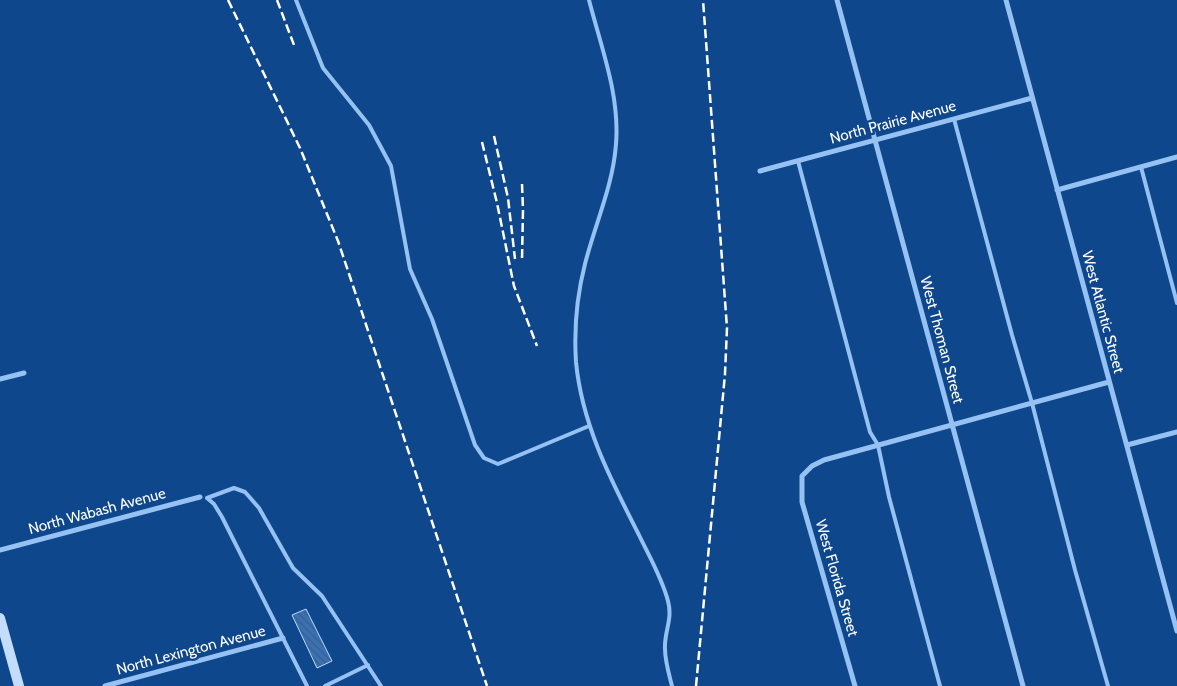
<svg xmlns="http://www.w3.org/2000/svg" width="1177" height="686" font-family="Cabin,sans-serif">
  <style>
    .building { fill: url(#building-back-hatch); stroke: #bcdbfe }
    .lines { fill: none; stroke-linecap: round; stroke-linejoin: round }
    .lane { stroke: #95c1f3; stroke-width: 4 }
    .street { stroke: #95c1f3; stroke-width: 5 }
    .secondary { stroke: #c4ddfd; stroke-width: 10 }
    .rail { stroke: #fff; stroke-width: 2.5; stroke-dasharray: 9 4; stroke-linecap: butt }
    .labels { text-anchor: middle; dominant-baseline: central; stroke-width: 5; stroke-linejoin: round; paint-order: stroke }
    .street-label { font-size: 15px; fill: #fff; stroke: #0f478c }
  </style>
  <defs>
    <pattern id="building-back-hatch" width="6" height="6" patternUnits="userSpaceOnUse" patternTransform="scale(1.25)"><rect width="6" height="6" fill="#3771b6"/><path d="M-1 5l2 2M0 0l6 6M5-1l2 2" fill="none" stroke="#435d7c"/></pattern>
  </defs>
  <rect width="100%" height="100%" fill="#0f478c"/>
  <path class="building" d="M306,609l26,52 -15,7 -25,-53z"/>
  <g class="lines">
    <path class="lane" d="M296,0l27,68 46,57 22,41 19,103 22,50 43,126 9,13 14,6 91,-38
      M589,0c12,47 31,95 27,144 -3,42 -21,80 -31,120 -8,31 -11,67 -9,98 6,63 35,118 63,173 10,21 23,43 29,66 5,19 -4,30 -3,48 0,12 4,25 7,37
      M954,119l58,216 20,68 43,167 33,116
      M798,161l72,271 8,13 11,52 51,189
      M1141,167l36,136
      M207,498l27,-10 11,4 14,16 34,60 29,28 59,90
      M207,498l7,6 8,13 85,169
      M325,686l43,-21"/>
    <path class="street" d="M837,0l186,686
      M1006,0l171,631
      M760,171l272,-73
      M1057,190l120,-33
      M0,379l24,-6
      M1127,445l50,-13
      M0,550l200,-53
      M105,686l178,-48
      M855,686l-53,-184v-26l10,-10 12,-6 285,-78"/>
    <path class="secondary" d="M0,618l19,68"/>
    <path class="rail" d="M228,0l72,148 38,93 149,445
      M277,0l17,45
      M494,136l14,62 7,61
      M482,142l15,61 17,83 23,60
      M522,184l1,26 -1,50
      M696,686l29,-312 2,-46 -24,-328"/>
  </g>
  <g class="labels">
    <g class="street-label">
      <text transform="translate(893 122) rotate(-15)">North Prairie Avenue</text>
      <text transform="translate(1103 312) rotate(75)">West Atlantic Street</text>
      <text transform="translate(942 340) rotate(75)">West Thoman Street</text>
      <text transform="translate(97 511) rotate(-15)">North Wabash Avenue</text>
      <text transform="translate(837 578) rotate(74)">West Florida Street</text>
      <text transform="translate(191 650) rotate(-15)">North Lexington Avenue</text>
    </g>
  </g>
</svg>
